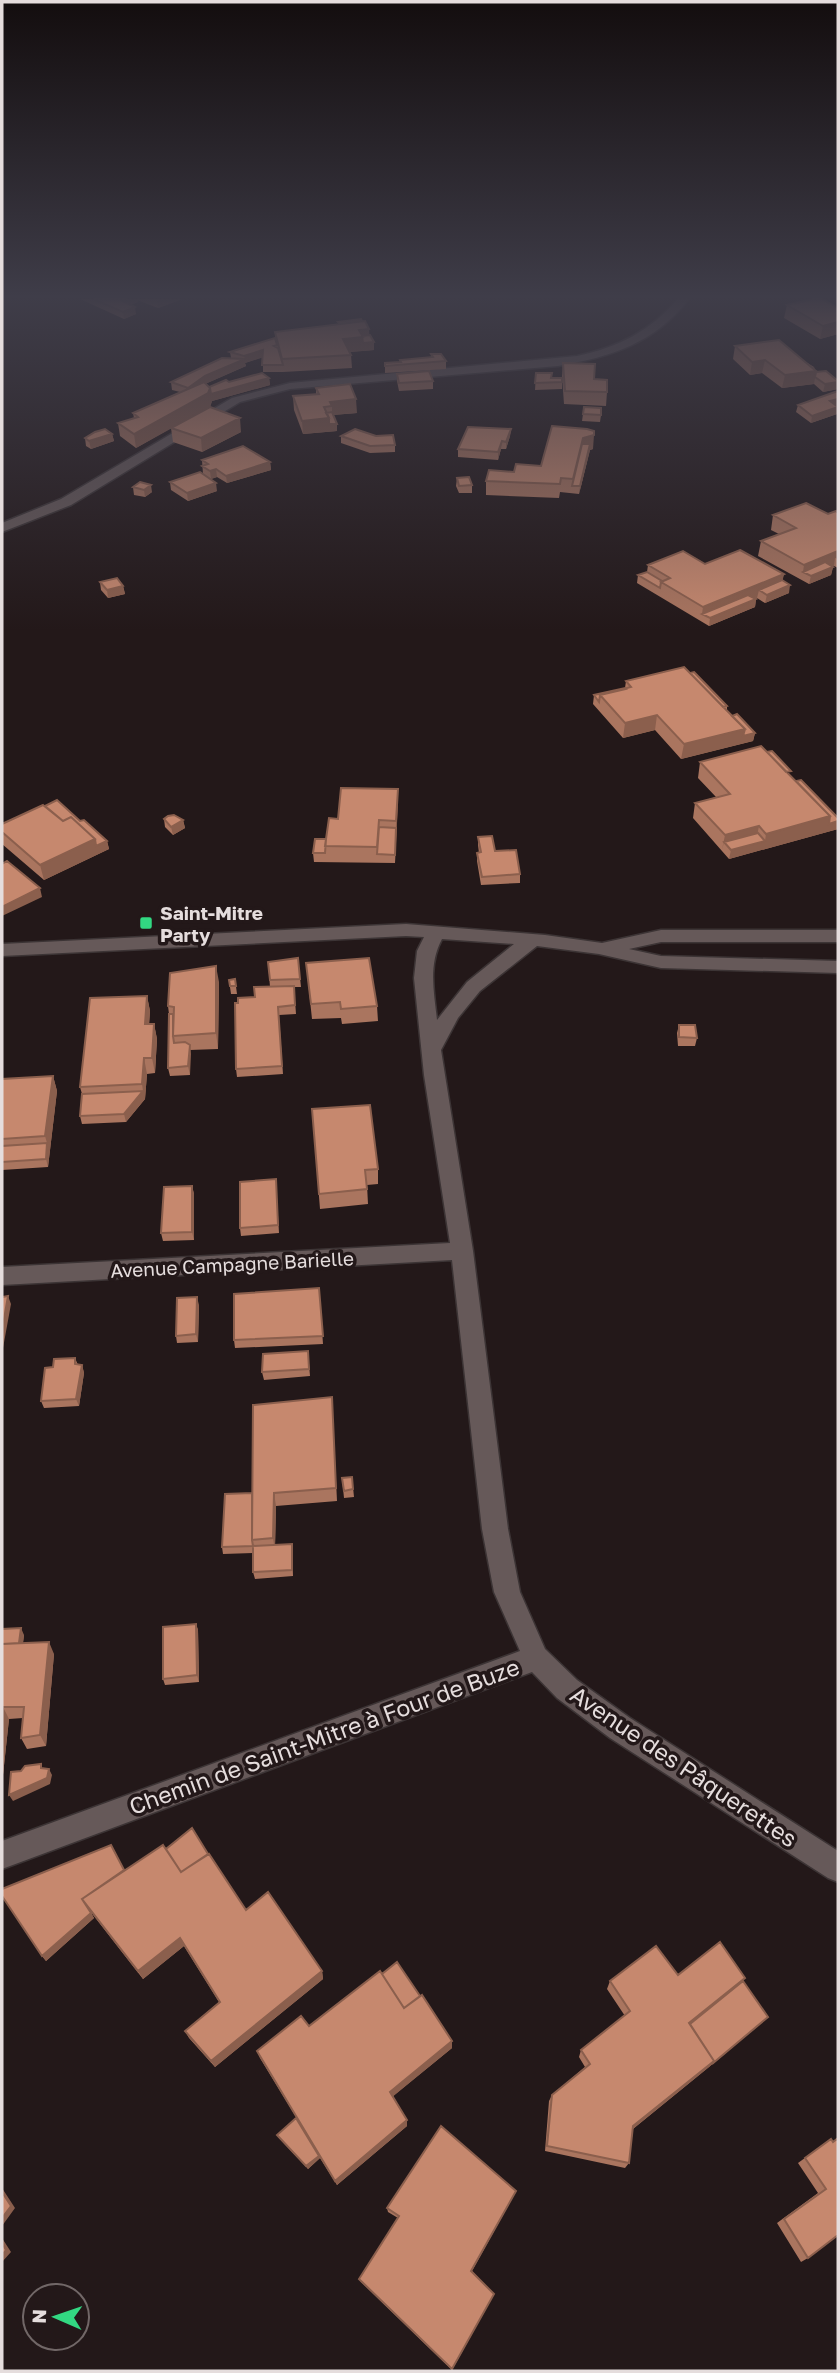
<svg xmlns="http://www.w3.org/2000/svg" width="840" height="2373" font-family="'Golos Text',sans-serif">
  <style>
    .lines { fill: none; stroke-linecap: round; stroke-linejoin: round }
    .street-casing { stroke: #3c3435; stroke-width: 3 }
    .street { fill: #665959; fill-rule: evenodd }
    .wall { fill: #aa755f }
    .shaded-wall { fill: #8b5f4d }
    .building { fill: #c6886e; stroke: #8b5f4d; stroke-width: 2 }
    .poi-dot { fill: #32d882; stroke: #231819; stroke-width: 2.5 }
    .labels { text-anchor: middle; dominant-baseline: central; stroke-width: 7; stroke-linejoin: round; paint-order: stroke }
    .poi-label { font-size: 19px; font-weight: bold; fill: #e5dddd; stroke: #231819; text-anchor: start }
    .street-label { font-size: 19px; fill: #e5dddd; stroke: #231819 }
    .near-street-label { font-size: 23px; fill: #e5dddd; stroke: #231819 }
  </style>
  <rect width="100%" height="100%" fill="#231819"/>
  <g class="lines">
    <defs>
      <path id="street" d="M678,299h11c-34,44 -78,58 -131,67l-268,23 -50,13 -169,103 -69,27v-9l59,-24 171,-101 58,-15 287,-27c42,-9 73,-25 101,-57z
        M406,924l139,11 57,8 59,-13h177v12h-177l-32,7 32,7 177,5v12l-177,-5 -62,-14 -62,-8 -57,45 -22,27 -17,32 32,201 35,278 12,63 25,57 32,31 53,38 208,133v31l-10,-4 -218,-140 -53,-40 -25,-26 -530,197v-28l518,-190 -26,-59 -12,-63 -30,-269 -450,25v-18l448,-24 -26,-168 -10,-97 3,-27 7,-14 -18,-1 -404,20v-12zM442,939l72,5 -47,38 -30,38c-3,-28 -9,-55 5,-81z"/>
    </defs>
    <use href="#street" class="street-casing"/>
    <use href="#street" class="street"/>
  </g>
  <path class="wall" d="M80,299h102l-24,9 -21,-8 1,2 -8,3 6,9 -12,5z
    M787,305l51,3v26l-18,5 -36,-21z
    M338,322l32,13 4,7v8l-24,2 1,3 1,13 -69,4h-20v-15l-18,6 1,3 -41,18 4,3 20,-5 40,-4 1,7 -58,16 -2,6 31,25 -39,20 -29,-10 -2,-14 -35,20 -16,-12 -2,-13 16,-5 -1,-5 47,-21 -8,-2 -1,-8 60,-24 -1,-6 45,-14v-6l63,-8z
    M735,346l71,16 8,5 2,5 22,17 -15,3 -9,-8 -32,4 -20,-15 -12,2 -17,-16z
    M431,354l15,7v8l-61,4v-10l15,-1v-2l31,-2z
    M563,363l31,16 13,13 -1,14 -42,-2 -2,-28z
    M536,373l15,5h11v11l-27,1z
    M397,374l36,7v8l-34,2 -2,-10z
    M316,388l41,25 -24,2 4,16 -34,3 -9,-24 -1,-14 23,-2z
    M798,405l40,1 -1,8 -26,9 -15,-11z
    M584,407l17,8 -1,7 -18,-1z
    M552,426l41,23 -3,1 -11,44 -19,-2 -1,6 -73,-3v-14l28,-9 27,-6z
    M511,429l-1,7 -4,13h-5l-3,11 -40,-3v-8z
    M112,434l2,7 -23,8 -5,-3 -1,-8z
    M341,436l54,9v7l-25,1 -29,-10z
    M202,460l68,2 1,8 -44,13 -10,-6 -6,2 -8,-5z
    M457,478l15,7v8h-13l-3,-7z
    M170,482l47,9 -29,10 -17,-11z
    M133,487l19,5 -7,5 -11,-2z
    M838,513v55l-4,-2h-2l1,1 -2,8 -22,9 -51,-28 3,-15 18,-7 -8,-4 2,-15 55,-1z
    M705,564l79,10 -2,6 7,13 -24,10 -8,-5 -2,1h1l-1,8 -46,19 -72,-43 1,-8 9,-3 1,-7z
    M100,582l23,4 2,8 -17,4 -7,-8z
    M626,681l101,25v5l5,5 23,17 -2,8 -72,18 -26,-29 -32,8 -30,-34 1,-9 31,-7z
    M700,762l90,14 48,42v11l-109,30 -36,-41 2,-15 21,-6 -18,-19z
    M398,789l-3,74 -81,-1 -1,-9 13,-14 12,-20z
    M164,819l19,1 2,8 -12,7 -8,-8z
    M80,821l27,20 2,8 -65,31 -42,-36v-20z
    M478,837l42,37v9l-39,2 -4,-24v-8h2l-1,-8z
    M298,958l3,29h-7l2,27 -17,1 4,59 -46,3 -1,-8 2,-66 17,-6 15,-10 -2,-25z
    M306,963l71,43 1,15 -36,3 -1,-6 -29,1z
    M235,979l2,15h-6l-2,-14z
    M219,982l-1,67 -28,1v25l-20,1 -2,-8 1,-54 -1,-8z
    M147,996l3,15 -1,13h5l3,15 -2,34 -8,1 -2,25 -19,23 -44,2 -2,-8 2,-22 -2,-7z
    M679,1025l18,13 -2,8h-17l-1,-13z
    M53,1076l4,15 -9,76 -46,3v-91z
    M312,1109l66,60v15l-11,1 1,19 -48,5z
    M276,1179l3,54 -38,3 -1,-8z
    M192,1186l2,8v46l-31,1 -2,-8z
    M319,1288l4,56 -88,4 -1,-8z
    M199,1305l-1,37 -21,1 -1,-7z
    M308,1351l2,25 -46,4 -2,-8z
    M75,1358l3,7h4l2,8 -5,33 -35,2 -3,-7 12,-34z
    M332,1397l5,104 -61,5 -1,39 17,-1 1,32 -38,3 -2,-7v-19l-30,1 -1,-7 30,-54z
    M352,1477l2,20 -10,1 -2,-20z
    M196,1624l2,6 1,52 -34,3 -2,-6z
    M2,1629l22,6 -1,8 31,11 -8,92 -19,3 -6,-11 2,-20 -14,1 -7,65z
    M166,1849l42,5 38,56 76,61 1,8 -108,88 -26,-29 -4,-7 34,-29 -35,-56 -41,33 -53,-68 4,7 -48,43 -4,-5 82,-86z
    M678,1975l65,6 25,36 -59,50 -76,62 -4,34 -4,5 -80,-17 4,-50 3,-6 33,-28 -6,-10 2,-7 44,-34 -18,-27 3,-8z
    M309,2026l143,22 -59,48 14,24v6l-70,59 -17,-27 -12,11 -29,-31 -2,-3 24,-10 -41,-67 -3,-7z
    M838,2138l-30,120 -7,4 -24,-39 41,-30 -20,-30 33,-24 2,3z
    M514,2195l-42,76 22,23 -42,76 -91,-88 -2,-3 39,-61 -10,-6 -1,-4z"/>
  <path class="shaded-wall" d="M126,299h11l1,3 -16,6v-7z
    M163,299h8l1,4 -14,5 -1,-7z
    M171,299h11l-10,4z
    M135,307l1,7 -12,5 -1,-7z
    M838,322v12l-18,5 3,-13z
    M369,329l1,13 -7,1v8l-19,1 -8,-22z
    M374,342v8l-11,1v-8z
    M263,350l1,7 -19,6 1,3 -41,18 -16,11 -1,-7 17,-12 40,-17 -1,-3z
    M765,360l-3,13 -12,2 2,-13z
    M814,367v4h2l-2,13 -32,4 3,-13z
    M269,378l1,7 -58,16 -1,-7z
    M838,382v7l-15,3 2,-8z
    M210,388l2,13 -2,6 -74,41 -2,-14z
    M356,399l1,14 -25,2v-9l-2,-4z
    M838,399v7l-10,3 2,-8z
    M838,407l-1,7 -26,9 1,-7z
    M240,418l1,14 -39,20 -1,-14z
    M329,418l8,6v7l-34,3 -1,-13z
    M511,429l-1,7 -4,13v-7z
    M112,434l2,7 -23,8 -2,-8z
    M594,435l-1,14 -3,1 -11,44 1,-8h-8l11,-48z
    M502,441l-1,8 -3,11v-8z
    M270,462l1,8 -44,13 -1,-7z
    M216,469l1,8 -6,2 -1,-8z
    M216,483l1,8 -29,10 -1,-8z
    M151,485l1,7 -7,5 -1,-7z
    M838,551v8l-3,-1 -1,8 -24,10 -7,-4 1,-7z
    M833,567l-2,8 -22,9 2,-8z
    M784,574l-3,14 -22,2 -2,8 -47,20 -8,-4 1,-7z
    M790,585l-1,8 -24,10 2,-8z
    M123,586l2,8 -17,4 -1,-8z
    M756,599l-1,8 -46,19 1,-8z
    M657,715l-2,15 -32,8 2,-15z
    M745,729l10,4 -2,8 -72,18 3,-15z
    M398,789v15l-3,59 1,-42z
    M830,816l8,5v8l-109,30 2,-9 34,-9 1,-7z
    M183,820l2,8 -12,7 -2,-8z
    M759,826l-3,15 -32,1 -2,8 3,-15z
    M95,839l12,2 2,8 -65,31 -4,-15z
    M40,888l2,9 -40,19v-9z
    M216,966l3,16 -1,67 -2,-16z
    M147,996l3,15 -2,29 -3,-16z
    M154,1024l3,15 -2,34 -3,-15z
    M190,1045l1,9 -1,21 -2,-9z
    M144,1058l3,16 -2,25 -19,23 -2,-8 19,-23 -1,-7z
    M53,1076l4,15 -9,76 -2,-8 1,-16 -2,-7z
    M192,1186l2,8v46l-2,-8z
    M8,1296l3,8 -8,44 -1,-3v-14z
    M197,1297l2,8 -1,37 -2,-8z
    M82,1365l2,8 -5,33 -3,-7z
    M274,1493l2,13 -1,45 -2,-13z
    M196,1624l2,6 1,52 -2,-7z
    M21,1628l3,7 -3,22 -3,-6z
    M49,1642l5,12 -8,92 -6,-11z
    M3,1707l6,12 -7,65v-68z
    M49,1769l3,6 -2,9 -37,17 -4,-6z
    M91,1913l3,5 -48,43 -4,-5z
    M180,1938l4,8 -41,33 -5,-8z
    M322,1971l1,8 -108,88 -4,-6z
    M768,2017l-59,50 -80,65 4,-6z
    M452,2041v7l-61,50 -1,-6z
    M407,2120v6l-70,59 -2,-4z
    M319,2156l1,2 -12,11 -2,-3z
    M2,2188l13,20 -13,18z
    M2,2238l9,14 -9,10z"/>
  <path class="building" d="M93,299h33l-4,2 13,6 -12,5z
    M814,299h8l16,9v14l-15,4 -36,-21z
    M361,319l1,2 -22,3 -2,-2z
    M365,321l4,8 -10,1 4,7 -20,2 8,16 -69,4 -7,-27z
    M370,335l4,7 -11,1 -1,-7z
    M275,338l2,7 -3,1 4,2 5,17h-21l1,-15 -19,6 -14,-4z
    M779,340l37,31 -31,4 -20,-15 -13,2 -17,-16z
    M431,354h10l5,7 -61,5v-3l16,-1 -1,-2 33,-3z
    M222,358l23,1 -40,17 -17,12 -17,-6z
    M563,363l32,1 -1,15 13,1v12l-42,-1z
    M429,371l4,10 -34,2 -2,-9z
    M826,371l12,10v1l-13,2 -10,-7 1,-5z
    M262,373l7,5 -58,16 -1,-6 -1,-1 17,-7 3,2z
    M536,373h16l-1,5h11v4l-27,1z
    M204,382l6,6 -2,5 -74,41 -16,-11 20,-6 -5,-4z
    M350,384l6,15 -26,3 2,4 -8,1 5,11 -27,3 -9,-25 26,-2 -3,-6z
    M838,391v8l-8,2 8,6 -26,9 -14,-11z
    M210,407l30,11 -39,20 -30,-10z
    M584,407l17,1v7l-18,-1z
    M332,412l5,12h-8v-6l-3,-5z
    M552,426l35,3 7,2v4l-11,3 -10,41 -12,-1 -1,6 -74,-3 3,-11 25,2 2,-8 25,2z
    M468,427l43,2 -5,13 -4,-1 -4,11 -40,-3z
    M105,429l7,5 -23,7 -4,-3 10,-6z
    M355,429l21,7 17,-1 2,10 -25,1 -29,-10z
    M582,444h8l-10,42h-8z
    M243,446l27,16 -44,14 -10,-7 -6,2 -8,-5 6,-2 -6,-4z
    M200,472l16,11 -29,10 -17,-11z
    M469,477l3,8 -13,1 -2,-8z
    M140,482l11,3 -7,5 -11,-3z
    M806,503l22,11 8,-3 2,2v38l-34,14 -43,-24 35,-13 -23,-13z
    M740,550l44,24 -81,33 -42,-25 9,-4 -22,-13 35,-14 22,13z
    M825,562l8,5 -22,9 -8,-4z
    M647,572l15,9 -1,1 -1,6 -22,-13z
    M117,578l6,8 -16,4 -7,-8z
    M782,580l8,5 -23,10 -8,-5z
    M748,595l8,4 -46,19 -8,-4z
    M684,667l61,62 -61,15 -27,-29 -32,8 -25,-28 31,-8 -5,-6z
    M694,672l33,34 -4,1 -33,-34z
    M625,688l1,1 -26,6 -1,7 -5,-7z
    M737,714l18,19 -12,3 2,-7 -13,-13z
    M761,746l69,70 -64,18 -7,-8 -34,9 -30,-32 35,-9 -30,-32z
    M772,751l19,20 -5,1 -19,-20z
    M801,780l37,38v3l-9,3 1,-8 -34,-35z
    M341,788l57,1 -2,32 -17,-1 -2,27 -52,-1 4,-28 9,1z
    M57,800l23,21 4,-1 23,21 -11,5 -1,-7 -24,-22 -8,4 -18,-15z
    M43,805l20,16 8,-4 24,22 -55,26 -38,-33v-8z
    M174,815l9,5 -12,7 -7,-8 4,-3z
    M379,827l17,1 -1,27 -18,-1z
    M758,833l7,8 -34,9 -7,-8z
    M492,836l3,15 21,-1 4,24 -38,3 -5,-24 4,-1 -3,-15z
    M315,839h11l-1,14h-12z
    M7,861l33,27 -38,19v-43z
    M298,958l2,21 -30,1 -2,-18z
    M369,958l8,48 -36,3 -1,-7 -29,2 -5,-41z
    M216,966v67l-43,3 1,-29 -6,-1 2,-33z
    M235,979l1,7h-6l-1,-6z
    M294,986l1,19 -17,2 4,59 -46,3 -1,-66h3v-5l17,-1 -1,-10z
    M147,996l-2,28h9l-2,34h-8l-2,26 -62,3 10,-89z
    M169,1014h4v22l1,7 11,-1 5,3 -2,21 -20,2z
    M679,1025h16l2,13 -18,-1z
    M53,1076l-8,60 -43,3v-60z
    M143,1091l-19,23 -44,2 2,-22z
    M370,1105l8,64 -13,1 2,19 -48,5 -7,-85z
    M47,1143l-1,16 -44,3v-16z
    M276,1179l2,46 -38,3v-46z
    M192,1186v46l-31,1 3,-46z
    M319,1288l4,48 -89,4v-46z
    M8,1296l-6,35v-34z
    M197,1297l-1,37 -20,2 1,-38z
    M308,1351l1,18 -47,3 1,-18z
    M75,1358v6l7,1 -6,34 -35,2 4,-33 8,-1 1,-8z
    M332,1397l4,91 -62,5 -1,45 -21,2 1,-135z
    M352,1477l1,12 -9,2 -2,-13z
    M252,1493v47l1,6 -31,1 3,-53z
    M292,1544v26l-39,2v-26z
    M196,1624l1,51 -34,4v-52z
    M21,1628l-2,15 -17,1v-15z
    M49,1642l-9,93 -19,3 3,-31h-21l-1,9v-72z
    M41,1764v4l8,1 -2,9 -38,17 2,-23 10,-1 4,-5z
    M192,1828l16,26 -27,18 -15,-23z
    M111,1845l13,25 -42,29 9,14 -49,43 -40,-60v-7z
    M163,1845l18,27 28,-18 37,56 22,-18 54,79 -111,90 -26,-30 35,-29 -40,-64 -42,33 -56,-72z
    M720,1942l25,36 -56,45 25,38 -81,65 -4,37 -82,-17 5,-51 38,-31 -9,-14 49,-39 -20,-30 46,-35 22,29z
    M397,1962l23,34 -16,12 -22,-34z
    M380,1971l24,37 18,-13 30,46 -62,51 17,28 -72,61 -78,-130 44,-35 8,10z
    M743,1981l25,36 -56,47 2,-3 -24,-37z
    M296,2118l23,38 -13,10 -29,-31z
    M441,2126l75,65 -45,80 23,23 -42,75 -93,-90 40,-63 -12,-8z
    M838,2138v97l-30,23 -24,-39 42,-30 -21,-31 26,-19 2,3z
    M2,2192l9,14 -9,12z
    M2,2243l4,7 -4,5z"/>
  <linearGradient id="sky" x2="0" y2="1"><stop stop-color="#130d0e"/><stop offset="0.47" stop-color="#3f3d49"/><stop offset="1" stop-color="#3f3d49" stop-opacity="0"/></linearGradient>
  <rect width="840" height="631" fill="url(#sky)"/>
  <rect class="poi-dot" x="139" y="916" width="14" height="14" rx="3.5"/>
  <g class="labels">
    <g class="poi-label">
      <text x="160" y="912">Saint-Mitre<tspan x="160" dy="22">Party</tspan></text>
    </g>
    <g class="street-label">
      <text transform="translate(232 1264) rotate(-3)">Avenue Campagne Barielle</text>
    </g>
    <g class="near-street-label">
      <text transform="translate(324 1736) rotate(-20)">Chemin de Saint-Mitre à Four de Buze</text>
      <text transform="translate(684 1766) rotate(34)">Avenue des Pâquerettes</text>
    </g>
  </g>
  <rect width="840" height="2373" fill="none" stroke="#e5dddd" stroke-width="7"/>
  <g transform="translate(56 2317) rotate(272)"><circle r="33" fill="#231819" stroke="#716767" stroke-width="2"/>
  <path d="M0-5L12 26L0 18L-12 26Z" fill="#32d882"/>
  <text y="-10" font-size="19" font-weight="bold" text-anchor="middle" fill="#e5dddd">N</text>
  </g>
</svg>
